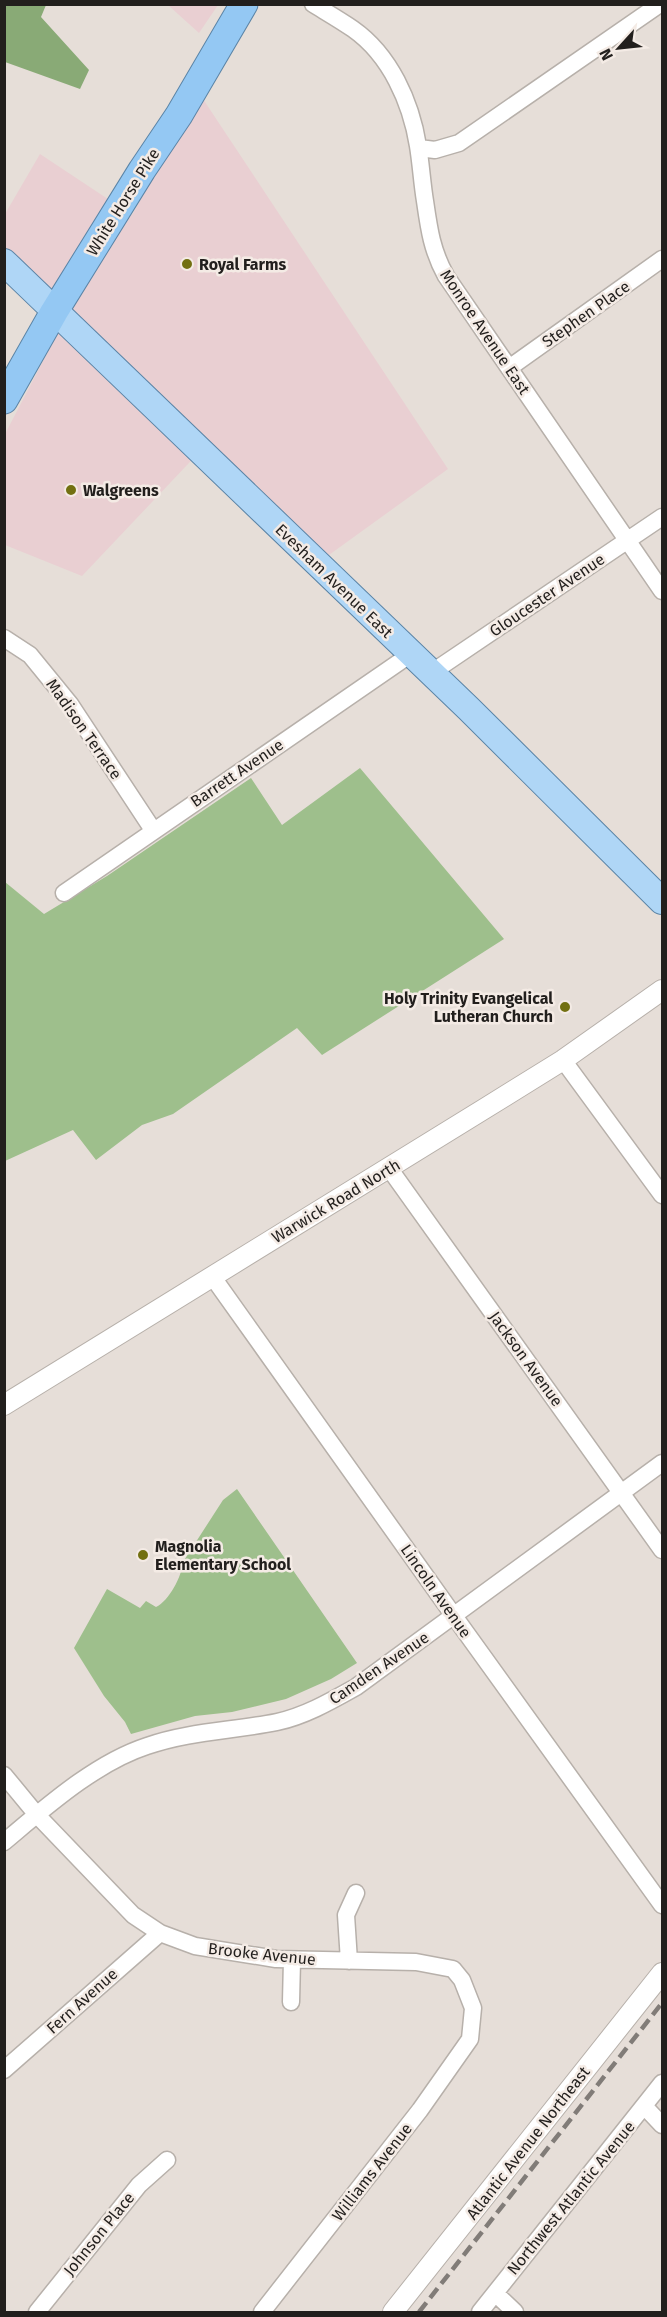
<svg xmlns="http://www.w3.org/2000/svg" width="667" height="2317" font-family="'Fira Sans',sans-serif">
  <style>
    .commercial { fill: #e9cfd2 }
    .green { fill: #9ebf8c }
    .forest { fill: #89aa76 }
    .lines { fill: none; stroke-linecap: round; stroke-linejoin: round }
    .minor-casing { stroke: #b7b0aa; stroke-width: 19 }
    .tertiary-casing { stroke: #b7b0aa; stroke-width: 22 }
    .primary-casing { stroke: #5b84a6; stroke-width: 28 }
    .trunk-casing { stroke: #5b84a6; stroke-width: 29 }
    .minor { stroke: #fff; stroke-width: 16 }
    .tertiary { stroke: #fff; stroke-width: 20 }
    .primary { stroke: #afd6f6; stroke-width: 26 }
    .trunk { stroke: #94c8f3; stroke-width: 27 }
    .rail { stroke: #817c78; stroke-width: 4.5; stroke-dasharray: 12 6; stroke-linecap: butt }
    .poi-dot { fill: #727011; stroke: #f4ebe5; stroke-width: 2 }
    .labels { text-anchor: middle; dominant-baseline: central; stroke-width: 5; stroke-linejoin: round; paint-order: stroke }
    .street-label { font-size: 16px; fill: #221f1d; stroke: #f4ebe5 }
    .poi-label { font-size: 16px; font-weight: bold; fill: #221f1d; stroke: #f4ebe5; text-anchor: start }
  </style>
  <rect width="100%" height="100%" fill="#e6ded8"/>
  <path class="commercial" d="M168,5h50l-19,28z
    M199,93l249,376 -126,91 -116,-115 -124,131 -77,-31 -1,-109 65,-125 -64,-63v-34l35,-60 92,61z"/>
  <path class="green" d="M360,768l144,171 -182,116 -25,-27 -124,86 -31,11 -46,35 -23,-30 -68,31v-279l39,32 63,-38 144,-98 31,47z
    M237,1489l120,174 -26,16 -45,20 -54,13 -37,4 -64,18 -6,-12 -21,-26 -30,-48 33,-59 33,19 6,-7 10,6c13,-6 26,-31 27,-45l40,-62z"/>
  <path class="forest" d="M4,5h42l-5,12 48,53 -9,19 -75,-27z"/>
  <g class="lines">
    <defs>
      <path id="minor" d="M313,4c13,8 27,16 40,25 37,26 58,73 65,117 3,18 4,37 7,55 4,28 7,50 21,75l216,315
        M419,148l16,2 24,-7 201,-139
        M509,368l153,-109
        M4,638l26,17 40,49 83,126
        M431,673l231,-156
        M64,893l347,-239
        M563,1060l99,135
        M389,1168l273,382
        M212,1276l242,340 208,289
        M4,1775l33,40 96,100 27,18 35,13 81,13 140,3 37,7 9,11 11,28 -3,31 -50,71 -158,202
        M4,1842c42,-35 91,-79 143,-96 43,-15 86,-15 130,-24 28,-6 54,-21 79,-35l306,-224
        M349,1961l-3,-46 10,-22
        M291,2002l1,-42
        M4,2070l156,-137
        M645,2107l17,18
        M495,2293l20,19
        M37,2312l102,-127 28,-25
        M480,2312l182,-229"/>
      <path id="tertiary" d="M4,1405l480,-296 79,-49 99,-70
        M393,2312l269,-339"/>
      <path id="primary" d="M4,262l465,447 193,192"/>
      <path id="trunk" d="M4,400l50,-88 88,-142 37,-55 65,-111"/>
    </defs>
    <use href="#minor" class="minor-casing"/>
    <use href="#tertiary" class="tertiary-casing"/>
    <use href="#primary" class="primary-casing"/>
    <use href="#trunk" class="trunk-casing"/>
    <use href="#minor" class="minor"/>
    <use href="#tertiary" class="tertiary"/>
    <use href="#primary" class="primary"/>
    <use href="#trunk" class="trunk"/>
    <path class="rail" d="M419,2312l243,-309"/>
  </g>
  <g class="poi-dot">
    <circle cx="187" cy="264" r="6"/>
    <circle cx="71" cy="490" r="6"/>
    <circle cx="565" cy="1007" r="6"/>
    <circle cx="143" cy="1555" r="6"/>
  </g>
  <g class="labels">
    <g class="street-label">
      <text transform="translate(123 202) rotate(-58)">White Horse Pike</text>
      <text transform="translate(586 314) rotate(-35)">Stephen Place</text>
      <text transform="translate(485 332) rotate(56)">Monroe Avenue East</text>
      <text transform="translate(334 581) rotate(44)">Evesham Avenue East</text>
      <text transform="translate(547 595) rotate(-34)">Gloucester Avenue</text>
      <text transform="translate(84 729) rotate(55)">Madison Terrace</text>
      <text transform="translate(237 773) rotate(-34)">Barrett Avenue</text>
      <text transform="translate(336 1201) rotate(-31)">Warwick Road North</text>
      <text transform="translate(526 1359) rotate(54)">Jackson Avenue</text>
      <text transform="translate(436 1591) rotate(55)">Lincoln Avenue</text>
      <text transform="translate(379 1668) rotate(-34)">Camden Avenue</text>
      <text transform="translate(262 1954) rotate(6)">Brooke Avenue</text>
      <text transform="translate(82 2001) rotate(-42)">Fern Avenue</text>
      <text transform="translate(528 2143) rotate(-52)">Atlantic Avenue Northeast</text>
      <text transform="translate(372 2172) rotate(-52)">Williams Avenue</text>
      <text transform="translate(571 2198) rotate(-51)">Northwest Atlantic Avenue</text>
      <text transform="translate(99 2234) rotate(-51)">Johnson Place</text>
    </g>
    <g class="poi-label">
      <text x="199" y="264">Royal Farms</text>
      <text x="83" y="490">Walgreens</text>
      <text x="553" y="998" text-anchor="end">Holy Trinity Evangelical<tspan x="553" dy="18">Lutheran Church</tspan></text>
      <text x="155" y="1546">Magnolia<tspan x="155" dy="18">Elementary School</tspan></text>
    </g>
  </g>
  <rect width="667" height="2317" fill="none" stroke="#221f1d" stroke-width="12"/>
  <g transform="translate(619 48) rotate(243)" stroke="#f4ebe5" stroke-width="4.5" paint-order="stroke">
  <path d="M0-4.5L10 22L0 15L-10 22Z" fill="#221f1d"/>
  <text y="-9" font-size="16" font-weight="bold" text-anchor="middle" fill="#221f1d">N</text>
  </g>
</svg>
